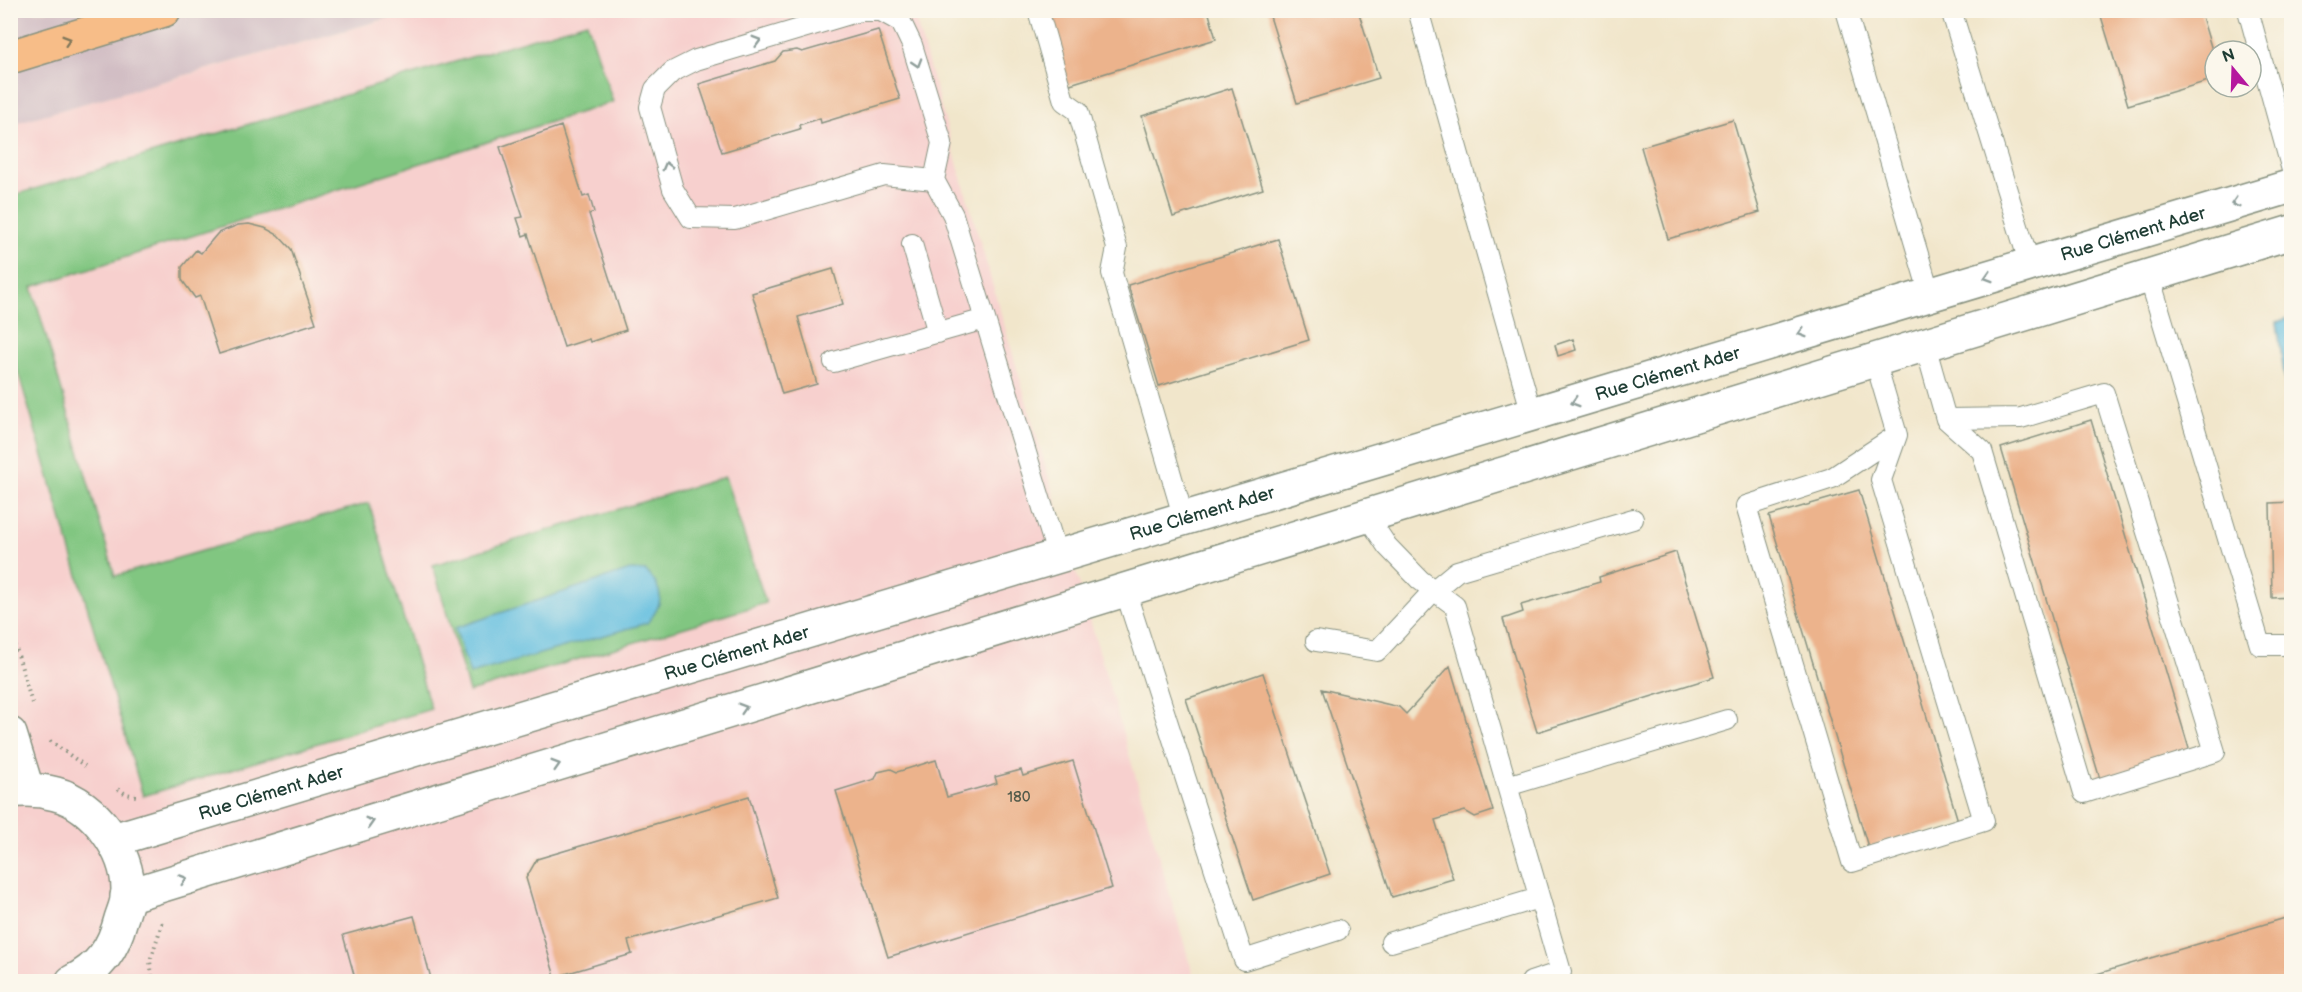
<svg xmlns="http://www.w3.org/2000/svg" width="2302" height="992" font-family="'Balsamiq Sans',sans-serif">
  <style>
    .built { fill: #f7d0ce }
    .industrial { fill: #d2bec4 }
    .green { fill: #81c681; stroke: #50825a; stroke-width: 1.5 }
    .water { fill: #62bedf; stroke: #407e8a; stroke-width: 1.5 }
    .building { fill: #ecb38c }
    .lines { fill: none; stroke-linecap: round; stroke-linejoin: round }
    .lane-casing { stroke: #889280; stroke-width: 22 }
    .street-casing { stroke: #889280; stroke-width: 36 }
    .primary-casing { stroke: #889280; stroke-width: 36 }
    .path { stroke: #889280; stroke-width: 4; stroke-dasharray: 1.5 4.5; stroke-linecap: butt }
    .lane { stroke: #fff; stroke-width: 20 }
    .street { stroke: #fff; stroke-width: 33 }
    .primary { stroke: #f7bd88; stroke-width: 33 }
    .oneway { stroke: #80775a }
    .oneway2 { stroke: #8f9e9a }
    .labels { text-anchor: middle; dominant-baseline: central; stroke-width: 5; stroke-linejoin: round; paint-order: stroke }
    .number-label { font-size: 15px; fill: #525a4a }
    .street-label { font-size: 18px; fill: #1f3d34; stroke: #fbf7ec }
  </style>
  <rect width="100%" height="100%" fill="#fbf7ec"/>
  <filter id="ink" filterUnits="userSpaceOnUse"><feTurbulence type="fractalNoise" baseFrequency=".0167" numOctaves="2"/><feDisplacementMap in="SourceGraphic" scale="12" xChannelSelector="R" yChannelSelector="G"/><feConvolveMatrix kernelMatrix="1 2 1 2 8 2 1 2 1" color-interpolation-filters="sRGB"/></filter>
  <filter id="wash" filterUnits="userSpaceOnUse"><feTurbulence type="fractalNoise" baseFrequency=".008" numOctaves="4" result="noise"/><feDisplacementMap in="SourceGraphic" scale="24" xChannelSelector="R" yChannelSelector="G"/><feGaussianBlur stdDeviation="1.35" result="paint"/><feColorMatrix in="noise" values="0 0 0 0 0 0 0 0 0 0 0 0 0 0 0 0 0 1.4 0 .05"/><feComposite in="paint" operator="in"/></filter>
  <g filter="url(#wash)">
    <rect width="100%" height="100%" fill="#f1e6cb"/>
    <path class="built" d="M416,11h497l282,970 -1184,1v-858z"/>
    <path class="industrial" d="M11,11h403l-403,113z"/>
    <path class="green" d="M587,22l26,80 -581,185 83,289 254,-73 62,206 -288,87 -132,-448v-152z
      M725,477l41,126 -297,89 -36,-127z"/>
    <path class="water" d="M2291,317l1,92h-3l-12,-87z
      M630,570l16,1c18,19 19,32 1,52l-177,51 -15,-46z"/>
    <g id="blocks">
      <path class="building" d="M1043,10h165l8,29 -149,46z
        M1268,10h90l21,68 -82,25z
        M2107,10h93l15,50v19l-87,26 -28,-92z
        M878,30l22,69 -79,24 -1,-5 -21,7 1,4 -78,23 -23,-68 76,-23 8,-9 14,-2 5,2z
        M1232,88l31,101 -90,28 -31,-101z
        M1733,120l27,92 -92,27 -27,-92z
        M561,126l22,71 6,-2 5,17 -5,2 37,116 -36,12 -1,-3 -25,8 -36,-113 -5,2 -6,-18 6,-1 -23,-70z
        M249,224l16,4 13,7 13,14 25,74 -97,31 -19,-58 -5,2 -13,-18v-13l14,-17 5,3 17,-20 20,-8z
        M1278,239l31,101 -150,46 -31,-101z
        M833,269l10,35 -45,13 19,67 -35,10 -30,-101z
        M1573,339l3,11 -18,6 -3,-11z
        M2091,420l99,332 -90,27 -99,-331z
        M1859,490l99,331 -90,26 -99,-331z
        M2292,502v95l-20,1 -2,-95z
        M1676,552l38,125 -177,55 -34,-113 20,-7 -2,-7 79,-23 -1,-5z
        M1450,666l43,145 -18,6 -10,-6 -30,9 18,59 -61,18 -70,-208 77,18 7,7z
        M1263,673l67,201 -77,26 -67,-201z
        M936,760l11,37 50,-14 -2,-6 26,-7 2,6 50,-15 39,127 -224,69 -52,-166 39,-12 3,-7 13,-3 6,3z
        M749,796l29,102 -150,43 4,13 -77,23 -29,-99 11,-19z
        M414,916l18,66h-76l-13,-47z
        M2292,916v66h-219v-1z"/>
    </g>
  </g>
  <g filter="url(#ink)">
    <use href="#blocks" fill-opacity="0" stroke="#889280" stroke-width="1.5"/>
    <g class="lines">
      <defs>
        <path id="lane" d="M1038,10l26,91 14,10 39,137 -5,25 72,246
          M1418,10l114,404
          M1846,10l84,285
          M1951,10l79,255
          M2248,10l44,160
          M934,180l8,-37 -30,-98 -11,-23 -20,-11h-21l-164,49 -24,12 -17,17 -5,18 23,82 18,29 44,1 149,-44 50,5 19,35 105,342
          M912,244l26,89
          M2149,276l111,369h32
          M1925,345l21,74 75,-1 83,-25 111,359 -131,41 -102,-342 -36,-32
          M1875,360l22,75 -16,45 103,341 -132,41 -106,-356 86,-28 65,-43
          M834,362l151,-43
          M1367,516l20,30 33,34 35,26 106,366 -30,10
          M1125,590l119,370 94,-30
          M1316,641l61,10 57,-61 23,-19 176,-52
          M1507,786l220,-66
          M1391,942l148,-44"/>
        <g id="street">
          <path d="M10,734l17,55"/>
          <path d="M10,791c16,-2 31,-1 46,3 39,10 73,58 72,98 0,9 -4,18 -7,27 -8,30 -20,48 -49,63"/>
          <path id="s1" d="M113,840l2179,-654"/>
          <path d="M127,896l2165,-664"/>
        </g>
        <path id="primary" d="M10,57l154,-47"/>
      </defs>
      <use href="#lane" class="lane-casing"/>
      <use href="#street" class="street-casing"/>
      <use href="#primary" class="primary-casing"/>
      <path class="path" d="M10,627l23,80
        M50,741l35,25
        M118,789l8,5 10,2
        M153,982l-3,-21 12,-37 4,-2"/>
      <use href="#lane" class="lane"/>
      <use href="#street" class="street"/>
      <use href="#primary" class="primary"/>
    </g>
    <defs><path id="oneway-chevron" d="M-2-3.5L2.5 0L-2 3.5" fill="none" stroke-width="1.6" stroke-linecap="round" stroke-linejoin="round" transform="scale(1.5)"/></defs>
    <use class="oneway" href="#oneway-chevron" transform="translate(67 40) rotate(-17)"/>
    <g class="oneway2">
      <use href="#oneway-chevron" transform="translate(757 41) rotate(-16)"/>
      <use href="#oneway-chevron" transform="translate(917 63) rotate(73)"/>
      <use href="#oneway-chevron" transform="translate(667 166) rotate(-105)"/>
      <use href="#oneway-chevron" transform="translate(2235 203) rotate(163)"/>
      <use href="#oneway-chevron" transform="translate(1988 277) rotate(163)"/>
      <use href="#oneway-chevron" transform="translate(1802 333) rotate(163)"/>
      <use href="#oneway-chevron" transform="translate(1575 402) rotate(163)"/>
      <use href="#oneway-chevron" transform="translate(743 708) rotate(-17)"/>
      <use href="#oneway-chevron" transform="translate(556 765) rotate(-17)"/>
      <use href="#oneway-chevron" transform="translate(370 822) rotate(-17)"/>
      <use href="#oneway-chevron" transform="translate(183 879) rotate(-17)"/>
    </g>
  </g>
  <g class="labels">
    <g class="number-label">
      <text x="1019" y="797">180</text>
    </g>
    <g class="street-label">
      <text stroke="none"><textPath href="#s1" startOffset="2109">Rue Clément Ader</textPath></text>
      <text stroke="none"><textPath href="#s1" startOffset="1623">Rue Clément Ader</textPath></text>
      <text stroke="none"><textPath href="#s1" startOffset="1137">Rue Clément Ader</textPath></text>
      <text stroke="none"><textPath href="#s1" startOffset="651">Rue Clément Ader</textPath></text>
      <text stroke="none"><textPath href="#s1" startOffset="165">Rue Clément Ader</textPath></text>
    </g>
  </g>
  <rect width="2302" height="992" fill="none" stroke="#fbf7ec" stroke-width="36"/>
  <g transform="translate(2233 69) rotate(341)"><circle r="28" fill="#fbf7ec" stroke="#a3ada2" stroke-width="1.5"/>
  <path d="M0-4.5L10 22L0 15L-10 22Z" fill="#b5179e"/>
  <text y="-9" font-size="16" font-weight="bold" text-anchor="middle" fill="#1f3d34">N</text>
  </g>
</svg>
